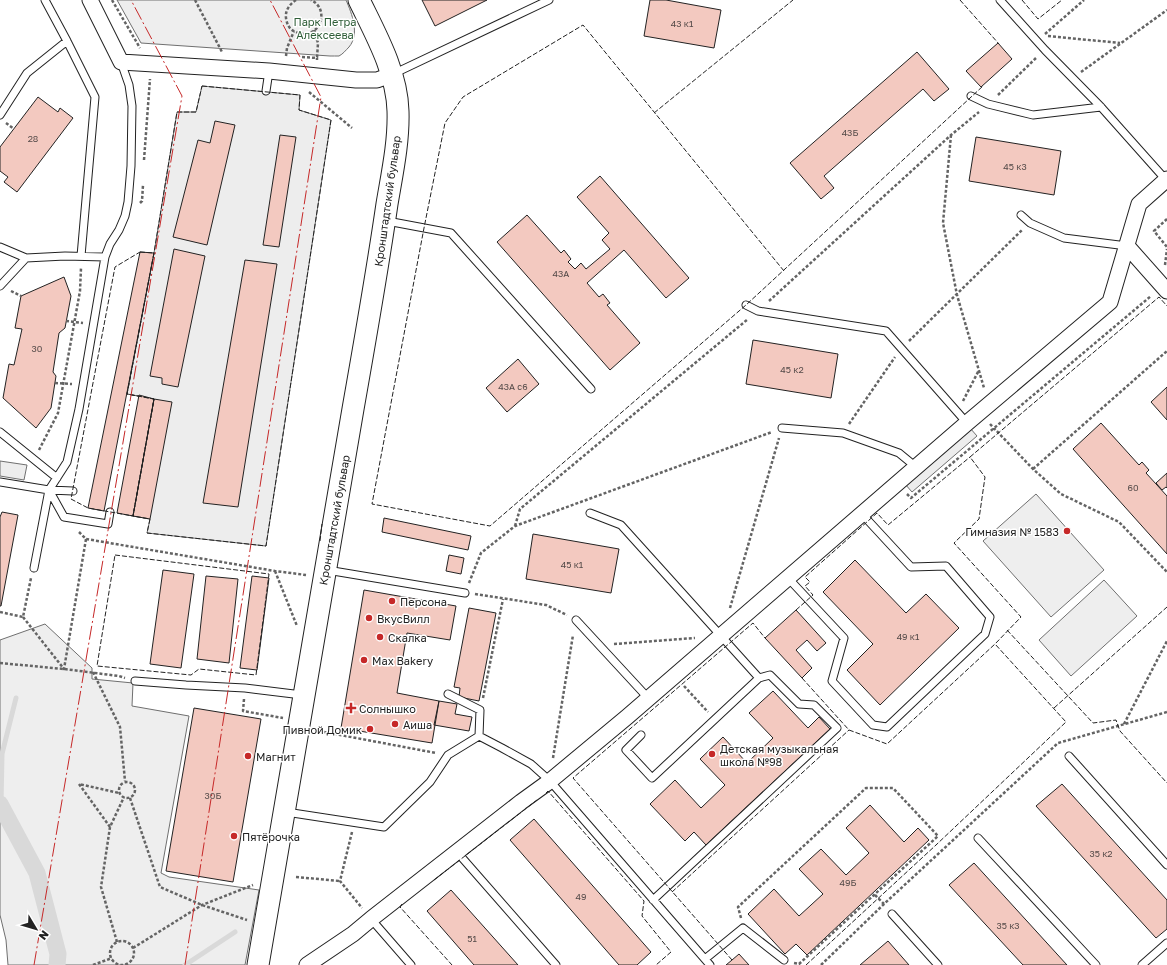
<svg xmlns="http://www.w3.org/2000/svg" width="1167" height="965" font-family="'Golos Text',sans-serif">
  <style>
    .green { fill: #eee; stroke: #6f6f6f }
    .parking { fill: #ededed; stroke: #6f6f6f }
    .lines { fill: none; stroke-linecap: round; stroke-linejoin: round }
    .stream { stroke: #d9d9d9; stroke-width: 5 }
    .canal { stroke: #d9d9d9; stroke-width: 17 }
    .building { fill: #f3c9c0; stroke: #222 }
    .service-casing { stroke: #222; stroke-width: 9 }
    .minor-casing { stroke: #222; stroke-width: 17 }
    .secondary-casing { stroke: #222; stroke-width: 23 }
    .path { stroke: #646464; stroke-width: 2.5; stroke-dasharray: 3 2; stroke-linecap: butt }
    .service { stroke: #fff; stroke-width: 7 }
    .minor { stroke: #fff; stroke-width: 15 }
    .secondary { stroke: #fff; stroke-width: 21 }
    .fence { stroke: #222; stroke-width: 1; stroke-dasharray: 5 2; stroke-linecap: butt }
    .power { stroke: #c62828; stroke-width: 1; stroke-dasharray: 14 3 2 3; stroke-linecap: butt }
    .poi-dot { fill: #c62828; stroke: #fff; stroke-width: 1.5 }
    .labels { text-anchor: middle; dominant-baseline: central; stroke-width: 3; stroke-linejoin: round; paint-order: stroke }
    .number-label { font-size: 9px; fill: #564c4a }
    .park-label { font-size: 11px; fill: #2f5e38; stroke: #fff }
    .street-label { font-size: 11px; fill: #222; stroke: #fff }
    .poi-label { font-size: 11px; fill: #222; stroke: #fff; text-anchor: start }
  </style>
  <rect width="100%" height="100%" fill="#fff"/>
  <path class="green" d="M117,0h229c6,14 14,34 3,47 -3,3 -6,7 -10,9 -2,0 -7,0 -9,0l-189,-13z
    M1036,494l68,76 -53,47 -68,-76z
    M1104,580l33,36 -66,60 -32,-36z
    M45,624l47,44v11l41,4 -1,23 57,10 -28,157 8,4 90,13 -14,75h-237l-2,-25 -6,-25v-275z"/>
  <path class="parking" d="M202,86l98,9 -1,15 32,10 -65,426 -119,-13 3,-14 -17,-3 21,-117 -27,-5 27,-141 23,-141h19z
    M970,428l7,8 -65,56 -7,-8z
    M0,461l27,4 -3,15 -24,-4z"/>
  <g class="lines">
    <path class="stream" d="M1,805l1,-51 14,-56
      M185,965l50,-33"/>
    <path class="canal" d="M0,804l37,69 21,81 -1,11"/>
  </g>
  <path class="building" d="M422,0h65l-52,26z
    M650,0h16l55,10 -7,38 -70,-12z
    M998,43l14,16 -31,28 -15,-16z
    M917,52l32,37 -15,12 -11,-12 -99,87 10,12 -13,11 -31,-36z
    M38,97l20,15 2,-4 13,10 -56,74 -13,-10 4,-5 -8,-6v-24z
    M215,121l20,4 -28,120 -34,-8 25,-97 12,3z
    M280,135l16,2 -17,110 -16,-2z
    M976,137l85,14 -7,44 -85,-14z
    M600,176l89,102 -23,20 -42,-48 -37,33 12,14 4,-3 7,9 -3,2 33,38 -30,27 -113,-128 30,-27 34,38 3,-3 7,9 -3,3 7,7 6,-6 5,6 24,-20 -8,-9 7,-7 -32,-36z
    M174,249l31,7 -27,131 -16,-3v-6l-12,-2z
    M140,252l14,1 -50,258 -16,-3z
    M245,260l32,4 -39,243 -35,-4z
    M64,277l7,19 -6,32 -6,5 -6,39 3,4 -5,32 -15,20 -33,-30 6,-34 5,1 8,-36 -7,-1 6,-32z
    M753,340l85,14 -7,44 -85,-14z
    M518,359l21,25 -32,28 -21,-24z
    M1167,387v33l-16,-18z
    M139,395l15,4 -21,117 -16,-3z
    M154,399l18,3 -22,117 -17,-3z
    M1101,423l38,42 3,-3 7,8 -3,3 21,23v58l-94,-105z
    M1167,473v15l-1,-1 -4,3 -6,-7z
    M2,512l16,3 -17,91h-1v-89z
    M384,518l87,18 -3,14 -86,-18z
    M533,534l86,15 -8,44 -85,-14z
    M449,555l15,3 -3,16 -15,-3z
    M855,560l51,53 20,-19 33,34 -79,77 -33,-35 26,-26 -50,-52z
    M163,570l31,4 -13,94 -31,-4z
    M206,576l32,3 -9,84 -32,-4z
    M252,576l17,2 -12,92 -17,-2z
    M364,590l92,16 -6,34 -43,-7 -10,60 42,8 -7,42 -91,-15z
    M469,608l27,5 -17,88 -20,-4 1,-9 -6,-1z
    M796,610l30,33 -9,8 -10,-11 -11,10 16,18 -10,10 -37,-40z
    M773,691l35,37 11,-11 11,12 -124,116 -12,-13 -9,9 -35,-37 25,-24 26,28 24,-23 -25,-26 23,-22 24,26 26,-25 -24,-25z
    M439,701l18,3 -2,10 17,3 -3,14 -35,-6z
    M194,708l67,11 -28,163 -67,-11z
    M1062,784l105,116v29l-11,9 -120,-132z
    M870,805l34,37 14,-14 11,12 -122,115 -11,-11 -11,10 -37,-40 26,-25 25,27 24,-22 -24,-25 22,-20 25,26 23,-22 -23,-25z
    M534,819l117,133 -14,13h-18l-109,-125z
    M974,863l93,102h-44l-74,-80z
    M451,890l67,75h-44l-47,-54z
    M888,941l21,24h-49z
    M739,954l10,11h-23l6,-5z"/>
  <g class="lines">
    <defs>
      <path id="service" d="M45,0l22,41 28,56 -14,159
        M1000,0l45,50 56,57 65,73
        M393,74l156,-74
        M266,91l3,-20
        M971,96l17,8 45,11 68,-8
        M0,115l27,-42 40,-32
        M1021,215l9,8 34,15 63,8
        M387,221l64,12 140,156
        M0,247l26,11
        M0,286l26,-28 39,-2 40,1
        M746,305l12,6 128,20 81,92
        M782,428l61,5 56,20 17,14
        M0,432l57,46
        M0,482l49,8 18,-28 12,-53 26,-152 5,-13 9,-14 6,-14 3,-14 3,-36 1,-60 -3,-21 -8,-23
        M73,491l-24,-1 15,27 44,7 2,-12
        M590,513l31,12 138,153 -107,100 -26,-28 15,-15
        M34,568l15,-78
        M327,570l138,23
        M788,578l56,60 -12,43 41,44 14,2 98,-93 5,-17 -44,-51 -35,1 -49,-53
        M576,620l73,79
        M135,681l51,4 59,3 57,7
        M448,694l32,16 -1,26
        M479,736l23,12 29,16 19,17 160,184
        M1069,756l98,109
        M286,812l98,15 46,-45 18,-27 31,-19
        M978,838l118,127
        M457,852l99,113
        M653,900l184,-172 -23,-23 -15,-1 -29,-29 -11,3
        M892,914l46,51
        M371,919l40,46
        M705,959l38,-31 41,32
        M1142,965l25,-22"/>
      <path id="minor" d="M90,0l31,62 148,9 87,9h21l14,-5
        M1127,246l40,45
        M307,965l46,-31 18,-15 150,-117 29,-21 77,-64 340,-294 143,-121 29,-98 28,-25"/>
      <path id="secondary" d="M258,965c32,-185 63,-371 95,-556 12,-68 24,-136 34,-205 5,-30 12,-62 11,-93 -1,-39 -22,-76 -39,-111"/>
    </defs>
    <use href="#service" class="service-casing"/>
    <use href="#minor" class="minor-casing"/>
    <use href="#secondary" class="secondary-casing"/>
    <path class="path" d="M112,0l28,48
      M195,0l27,52
      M296,0c-6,4 -11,10 -10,18 1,7 4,12 10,14 22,10 36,-22 15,-32
      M314,30l4,13 -1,15
      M1045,34l39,-34
      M1048,36l72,7
      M286,56l1,-8 7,-17
      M302,57l15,1v2
      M1081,72l86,-62
      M309,92l43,36
      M998,95l39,-38
      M6,123l8,6
      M951,135l-8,88 14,72 27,93
      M144,160l6,-81
      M140,203l2,-2 1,-16
      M1167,219l-13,12 13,16
      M1165,265l2,-16
      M11,291l10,5
      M769,301l182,-166 28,-23
      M66,321l17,2
      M909,341l113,-111
      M55,383l17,1
      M963,401l16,-31
      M849,424l46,-67
      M990,424l43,45 28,25 58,28 48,50
      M39,450l19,-37 22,-122 1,-23
      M1033,469l134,-118
      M907,494l4,4 240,-202
      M515,526l5,-17 228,-190
      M79,532l7,7 189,32 31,4
      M275,571l22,55
      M469,583l12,-30 34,-27 257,-94
      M475,594l71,11 21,10
      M730,608l49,-170
      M0,612l23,5 8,-39
      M23,617l41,52 22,-130
      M614,644l81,-6
      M0,663l64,6 55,7 6,2
      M93,672l27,55 5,54
      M684,686l24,26
      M483,698l20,-99
      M244,699l-1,12 40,7
      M1124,724l43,-83
      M319,731l117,22
      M553,758l20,-123
      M119 790a8 8 0 1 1 16 0a8 8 0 1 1-16 0Z
      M130,798l30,89 42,18 45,15
      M110,827l-31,-43 40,9
      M352,832l-12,49 22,27
      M296,877l44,4
      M875,895l9,9
      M741,918l-3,-11 128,-119h27l45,48 -139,128 -5,-1
      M110 953a12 12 0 1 1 24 0a12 12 0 1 1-24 0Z
      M117,942l-16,-55 9,-60 14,-30
      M133,948l69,-43 51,-20
      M93,965l19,-7
      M821,965l63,-61 174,-161 109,-31"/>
    <use href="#service" class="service"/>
    <use href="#minor" class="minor"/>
    <use href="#secondary" class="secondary"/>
    <path class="fence" d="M960,0l39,44
      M1022,0l16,19 24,-19
      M202,86l98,9 -1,15 32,10 -65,426 -119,-13 3,-14 -17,-3 21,-117 -27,-5 27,-141 23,-141h19z
      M654,113l139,-113
      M140,252l14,1 -27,141 27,5 -21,117 -45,-8 -17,-9 44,-232z
      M784,271l-201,-246 -120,72 -18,26 -21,105 -52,276 118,22 256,-221 237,-219
      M320,541l2,-17
      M115,555l154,19 -13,101 -57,-6 -8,6 -94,-9z
      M796,610l17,-15 -8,-9 5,-4 -5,-5 72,-64 11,12 82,-68
      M1007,630l86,93 23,-3 4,11 47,52
      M802,678l47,52 38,14 108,-100 26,-27 -67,-74 25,-24 6,-42 -15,-20 189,-160 8,9
      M1054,708l113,-101
      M546,793l2,-2 96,110 -2,15 29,36 -15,13
      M434,880l103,-80
      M672,892l177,-162
      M402,904l-2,3 52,58
      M732,960l-159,-182 180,-155 12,15
      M806,965l130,-120 130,-123 -71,-78"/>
    <path class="power" d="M34,965l148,-869 -51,-96
      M185,965l136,-868 -51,-97"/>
  </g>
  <g class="poi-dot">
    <circle cx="1067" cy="531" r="4"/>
    <circle cx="392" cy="601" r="4"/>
    <circle cx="369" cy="618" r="4"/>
    <circle cx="380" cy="637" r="4"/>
    <circle cx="364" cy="660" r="4"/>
    <path d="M349 702h4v4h4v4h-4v4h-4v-4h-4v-4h4z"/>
    <circle cx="395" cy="724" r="4"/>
    <circle cx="370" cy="729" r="4"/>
    <circle cx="712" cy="754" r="4"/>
    <circle cx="248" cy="756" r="4"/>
    <circle cx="234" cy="836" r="4"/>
  </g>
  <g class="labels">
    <g class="number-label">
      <text x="682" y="23">43 к1</text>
      <text x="850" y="132">43Б</text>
      <text x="33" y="138">28</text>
      <text x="1015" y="166">45 к3</text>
      <text x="561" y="273">43А</text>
      <text x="37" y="348">30</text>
      <text x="792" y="369">45 к2</text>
      <text x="513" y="386">43A c6</text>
      <text x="1133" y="487">60</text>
      <text x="572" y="564">45 к1</text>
      <text x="908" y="636">49 к1</text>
      <text x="213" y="795">30Б</text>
      <text x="1101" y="853">35 к2</text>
      <text x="848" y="882">49Б</text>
      <text x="581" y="896">49</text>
      <text x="1008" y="925">35 к3</text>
      <text x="472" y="938">51</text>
    </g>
    <g class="park-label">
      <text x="325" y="21">Парк Петра<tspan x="325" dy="13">Алексеева</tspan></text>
    </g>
    <g class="street-label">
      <text transform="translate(387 201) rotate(-82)">Кронштадтский бульвар</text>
      <text transform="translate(334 520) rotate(-80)">Кронштадтский бульвар</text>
    </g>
    <g class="poi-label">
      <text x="1059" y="531" text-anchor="end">Гимназия № 1583</text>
      <text x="400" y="601">Персона</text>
      <text x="377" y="618">ВкусВилл</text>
      <text x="388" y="637">Скалка</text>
      <text x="372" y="660">Max Bakery</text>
      <text x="359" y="708">Солнышко</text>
      <text x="403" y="724">Аиша</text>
      <text x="362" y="729" text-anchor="end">Пивной Домик</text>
      <text x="720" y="748">Детская музыкальная<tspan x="720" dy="13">школа №98</tspan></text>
      <text x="256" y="756">Магнит</text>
      <text x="242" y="836">Пятёрочка</text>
    </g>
  </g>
  <g transform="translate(36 929) rotate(128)" stroke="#ffffff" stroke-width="3" paint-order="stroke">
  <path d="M0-3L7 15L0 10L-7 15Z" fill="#222222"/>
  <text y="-6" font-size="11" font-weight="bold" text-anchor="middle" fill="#222222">N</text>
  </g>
</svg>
